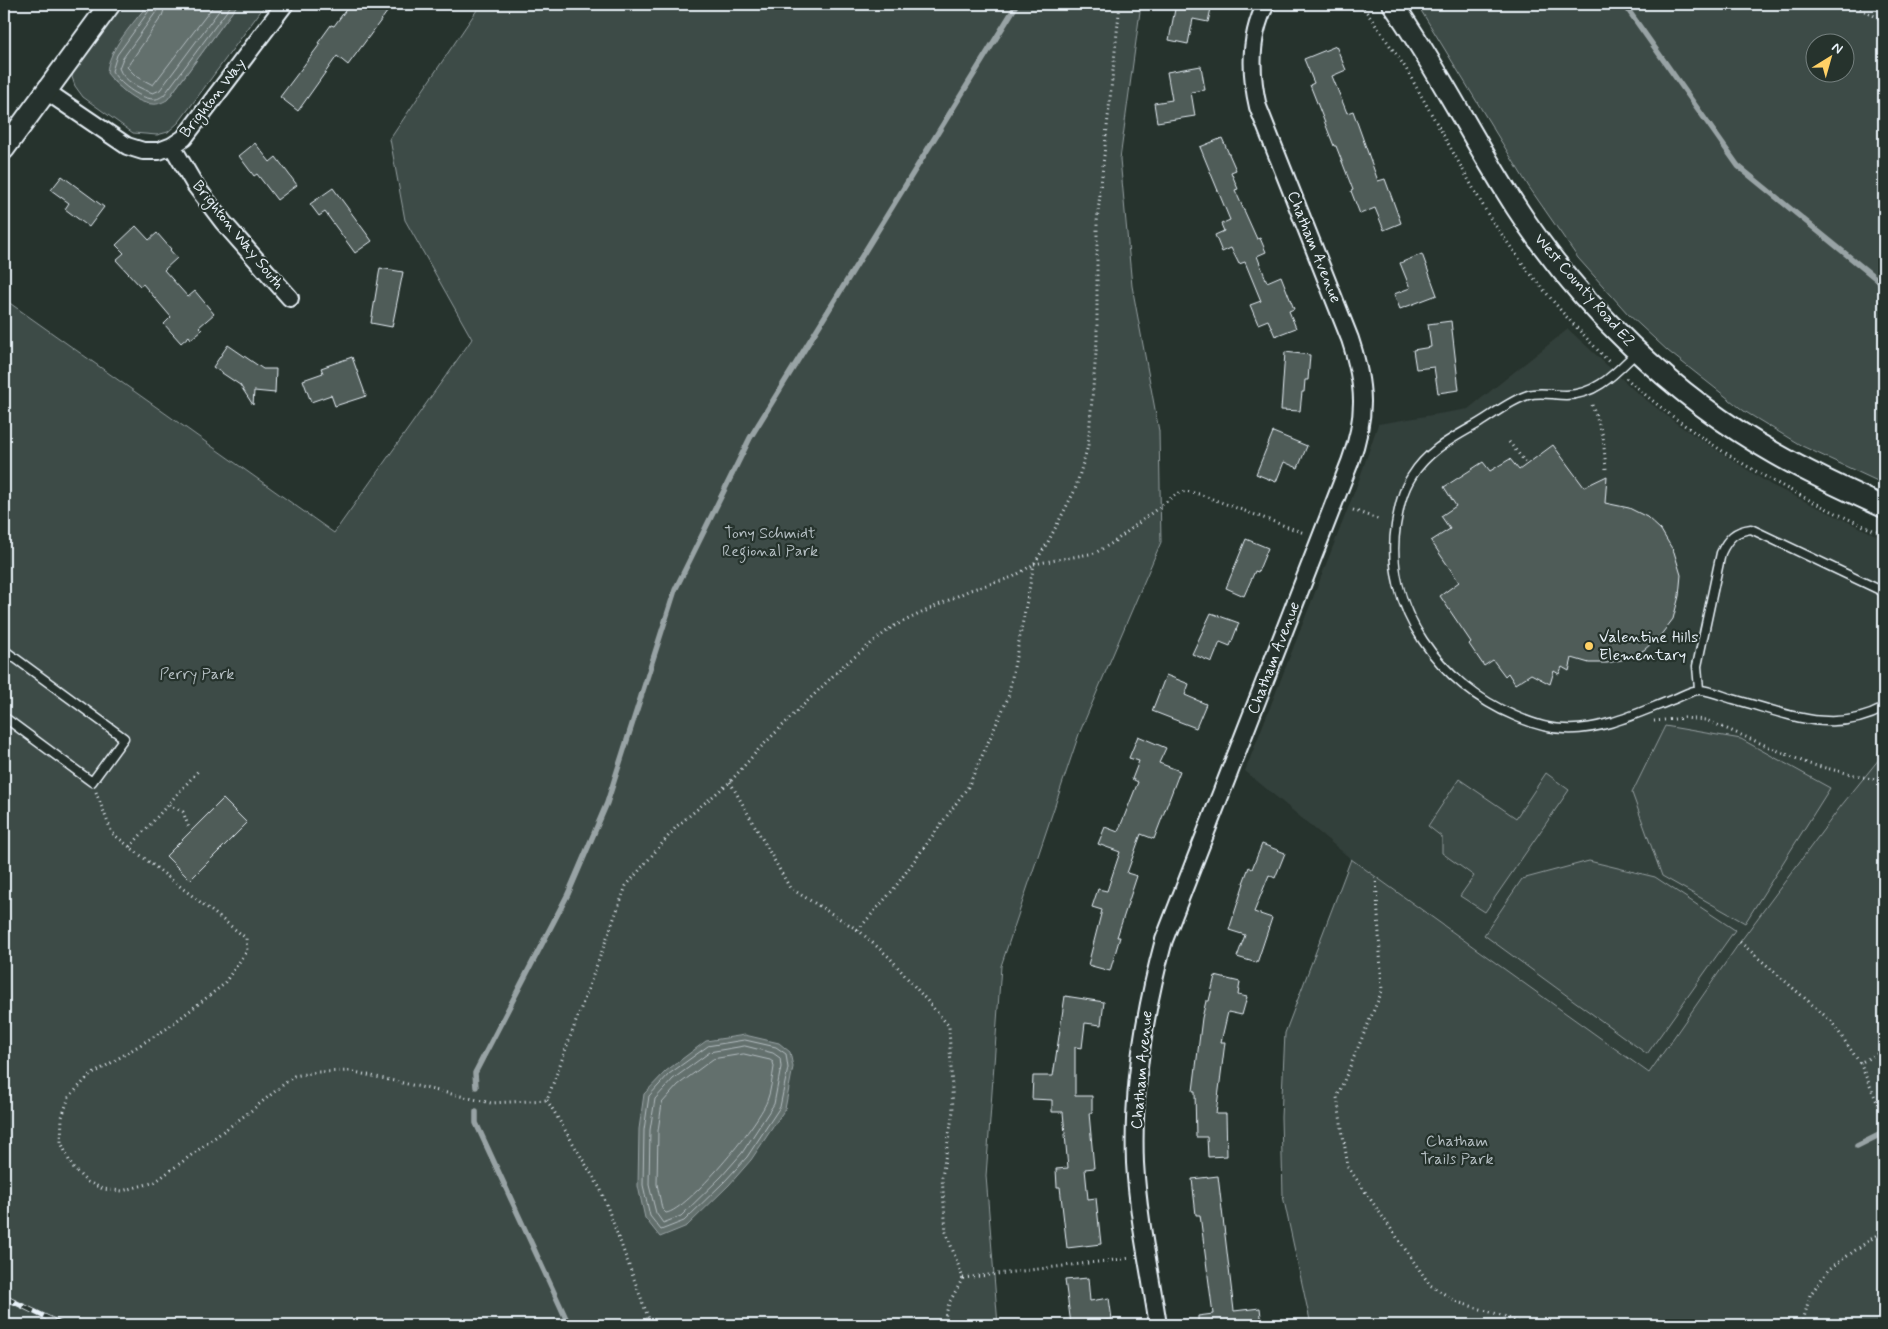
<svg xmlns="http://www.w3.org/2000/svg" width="1888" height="1329" font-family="Mynerve,sans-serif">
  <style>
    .built { fill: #333f3a }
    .green { fill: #3e4b47; stroke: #939ea0; fill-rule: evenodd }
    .water { fill: #636f6d; stroke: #98a3a5 }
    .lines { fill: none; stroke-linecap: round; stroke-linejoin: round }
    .shore { stroke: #b3bdc0; stroke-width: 1 }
    .stream { stroke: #98a3a5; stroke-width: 5.5 }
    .building { fill: #505c59; stroke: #e8f1f8 }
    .service-casing { stroke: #e8f1f8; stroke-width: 11 }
    .minor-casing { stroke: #e8f1f8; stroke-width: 20 }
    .tertiary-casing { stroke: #e8f1f8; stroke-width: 24 }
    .path { stroke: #e8f1f8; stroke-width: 3; stroke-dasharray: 1 4; stroke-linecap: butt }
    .service { stroke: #26332d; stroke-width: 8 }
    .minor { stroke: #26332d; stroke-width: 16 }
    .tertiary { stroke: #26332d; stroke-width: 20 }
    .rail-casing { stroke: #e8f1f8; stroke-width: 5.5 }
    .rail { stroke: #26332d; stroke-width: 4; stroke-dasharray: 11; stroke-linecap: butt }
    .poi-dot { fill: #ffd166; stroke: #26332d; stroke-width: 2 }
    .labels { text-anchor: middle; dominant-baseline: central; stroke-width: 4.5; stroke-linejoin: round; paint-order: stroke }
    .street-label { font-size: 16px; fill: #e8f1f8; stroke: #26332d }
    .park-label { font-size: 16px; fill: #b5bfc3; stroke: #26332d }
    .poi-label { font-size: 16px; fill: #e8f1f8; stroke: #26332d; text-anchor: start }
  </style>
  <rect width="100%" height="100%" fill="#26332d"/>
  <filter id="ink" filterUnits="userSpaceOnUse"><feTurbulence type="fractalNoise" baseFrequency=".02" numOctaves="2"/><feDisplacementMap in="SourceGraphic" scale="10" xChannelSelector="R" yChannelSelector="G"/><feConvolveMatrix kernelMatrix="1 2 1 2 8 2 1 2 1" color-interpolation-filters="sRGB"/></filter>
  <g filter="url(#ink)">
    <path class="built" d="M1568,329l67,62 45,35 54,35 37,24 113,54v214l-43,53 -101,136 -91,131 -298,-214 -106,-88 114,-291 19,-56 90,-15z"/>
    <path class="green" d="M122,4h26l-36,49v27c15,14 35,30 56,19l70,-95h28l-87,118 -11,10 -11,3 -24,-2 -50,-36 -8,-11 -3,-9 2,-8z
      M483,4h658l-21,155 12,127 27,145 2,111 -82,192 -78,232 -15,210 12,149h-994v-1026l330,234 138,-194 -67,-119 -15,-81 89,-132z
      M1417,4h467v480l-82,-38 -58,-35 -76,-60 -40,-37 -50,-56 -49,-71zM1816,42h30v30h-30z
      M1665,726l76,13 89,49 -85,135 -83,-47 -30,-83z
      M1884,753v572h-573l-28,-129 -2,-79 4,-84 66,-174 298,214 91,-131 101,-136z
      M1546,773l23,17 -84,122 -25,-16 14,-20 -32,-23v-16l-14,-11 31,-47 57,39z
      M1589,861l66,16 80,53 -88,124 -163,-119 38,-56z"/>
    <path class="water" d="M148,4h90l-71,96c-4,2 -9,5 -15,4 -17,-1 -35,-18 -45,-31 1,-24 27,-50 41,-69z
      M745,1035l34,8 11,9 3,15 -8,42 -34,51 -22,25 -42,41 -27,11 -15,-19 -7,-32 1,-57 5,-35 22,-23 40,-30z"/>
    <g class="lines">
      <path class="shore" d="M152,4l-1,4 -34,47 -5,16c7,12 26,27 41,28 4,1 8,-2 11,-4l68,-91
        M158,4l-2,8 -33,46 -4,10c4,13 22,21 34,25l7,-3 64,-86
        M166,4l-4,12 -35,51 9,9 17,9 62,-81
        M745,1040l31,7 10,7 2,14 -8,39 -33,50 -22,24 -41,40 -23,9 -11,-14 -7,-31 1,-55 5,-34 20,-22 39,-28z
        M745,1046l28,7 7,5 1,9 -7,37 -32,49 -21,24 -40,39 -18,7 -7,-10 -7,-28 1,-55 5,-31 18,-20 37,-27z
        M744,1054l26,6 3,2 1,5c-2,11 -3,24 -7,34 -9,24 -79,109 -101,112l-4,-4 -5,-25 1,-53 4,-28 16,-18 35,-26z"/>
      <path class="stream" d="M1624,4l114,162 146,119
        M476,1087l-1,-14 93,-179 39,-91 68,-213 75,-152 264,-429 2,-5
        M476,1112v11l93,202
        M1857,1146l24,-12"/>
    </g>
    <path class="building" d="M350,4h43l-45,61 -11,-9 -39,55 -18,-14 40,-53 -2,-1 13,-18 3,1z
      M1176,4h36l-4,18 -15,-3 -5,25 -19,-4z
      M1336,46l10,24 -14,6 15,37 6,-2 25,70 7,-2 16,44 -17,7 -9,-22 -15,6 -9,-23 2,-1 -17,-44h-2l-24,-61 4,-2 -10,-24z
      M1201,66l4,24 -14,2 4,24 -38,6 -3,-19 18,-3 -5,-28z
      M1222,138l14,32 -5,2 7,17 -3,1 22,49 3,-1 6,14 -9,4 10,26 14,-6 13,33 -5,2 7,17 -21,8 -7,-16 -10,4 -8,-19 11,-4 -16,-39 -6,2 -8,-16 -9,4 -7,-17 9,-4 -3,-7 9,-4 -30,-73z
      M255,143l15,19 6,-5 21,28 -20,15 -20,-26 -3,2 -15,-20z
      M62,176l42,31 -15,20 -24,-18 4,-6 -18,-13z
      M333,188l39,53 -17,12 -30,-41 -6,4 -9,-12z
      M136,226l13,14 8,-7 14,16 -1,1 7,8 -13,12 24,27 7,-6 19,23 -15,13 3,3 -11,9 -2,-3 -8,7 -17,-19 7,-7 -28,-33 -3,2 -24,-26 8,-7 -8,-8z
      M1422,254l15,41 -37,14 -6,-15 16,-6 -10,-25z
      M380,268l23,4 -11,55 -21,-4z
      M1451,321l8,69 -21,3 -4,-26 -18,2 -3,-19 18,-3 -3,-23z
      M228,345l35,24h13l-1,24 -21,-2 -1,14 -13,-20 -27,-18z
      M1285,352l25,3 -2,25h-3l-1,12h-2l-2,19 -19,-1z
      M352,357l14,39 -31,10 -4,-11 -20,7 -8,-22 20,-7 -2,-5z
      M1273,432l34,14 -9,22 -14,-6 -8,20 -20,-8z
      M1553,445l31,42 23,-11 -2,27 24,5 18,9 14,13 13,22 7,23 -2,21 -6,23 -13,17 -16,14 -18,9 -19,4h-18l-17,-5 -3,13 -7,-4 -3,7 -5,-3 -4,13 -19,-10 -16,10 -7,-11 -3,3 -12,-16 -9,6 -15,-22 2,-2 -31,-46 19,-14 -28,-41 19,-12 -9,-13 15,-10 -12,-19 39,-25 7,9 20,-12 9,11z
      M1246,539l22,9 -10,24 -3,-1 -11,25 -18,-8z
      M1211,613l28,10 -9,23 -10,-4 -8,20 -20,-8z
      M1166,675l23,9 -4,11 21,9 -10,24 -44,-17z
      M1138,736l28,12 -7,15 21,8 -26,68 -13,-5 -14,39 10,3 -20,61h3l-10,34 -22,-6 14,-55 -10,-3 6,-18 9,2 13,-39 -22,-8 7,-17 13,5 20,-50 -6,-3 7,-18 -10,-3z
      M223,799l24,24 -57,57 -24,-24z
      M1262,844l23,9 -10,25 -6,-3 -15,37 18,6 -15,45 -20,-6 8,-22 -16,-5 15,-47h-1l6,-16 3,2z
      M1215,976l25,6 -2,13 9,2 -5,18 -14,-3 -7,30h4l-9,72h10l1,42 -19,1 -1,-20h-11l-1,-46h-2l9,-73 4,-17h3z
      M1065,996l39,6 -3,23 -16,-2 -3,25 -7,-1v49h17v17h-3l5,55 -9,1 3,30 8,-1 5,46 -34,4 -7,-61h-3l-1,-18 12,-1 -5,-56h-11v-12l-20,-1 1,-23h20z
      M1218,1176l16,135 26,-3 2,17h-64v-9l15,-2 -13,-99h-4l-4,-36z
      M1088,1278l2,23 19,-3 3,21 -41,5 -6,-44z"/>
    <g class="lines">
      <defs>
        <path id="service" d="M1637,352c-21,20 -40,43 -71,43 -13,0 -26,-4 -38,0 -17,5 -34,19 -49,28 -14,8 -29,16 -41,25 -9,7 -20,18 -26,28 -10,15 -13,32 -16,49 -13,84 45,160 119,191 16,7 33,13 50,13 37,2 75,-17 109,-30 8,-3 19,-10 27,-9 10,1 22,6 32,9 53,14 99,37 151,9
          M4,650l120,88 -32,44 -88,-65
          M1699,689l-2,-23 24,-113c7,-15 14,-22 30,-24l133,63"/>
        <path id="minor" d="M46,91l81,55 16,5h16l13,-5 12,-8 101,-134
          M172,146l23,39 28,37 67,76
          M1158,1325c-8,-53 -20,-108 -23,-162 -3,-76 9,-149 29,-223l186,-478c17,-46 15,-77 0,-123l-92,-232c-8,-35 -9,-71 8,-103"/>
        <path id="tertiary" d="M1393,4c45,65 80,136 123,203 63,98 158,190 260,247 35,20 72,37 108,53
          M4,149l106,-145"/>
      </defs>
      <use href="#service" class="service-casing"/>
      <use href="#minor" class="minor-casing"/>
      <use href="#tertiary" class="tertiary-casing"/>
      <path class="path" d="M1361,4l44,63 85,151 38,53 35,42 46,49
        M1851,4l33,17
        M1626,378c78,70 163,115 258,157
        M1592,405l11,31 3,33
        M1509,442l18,22
        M1353,510l27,10
        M1034,564l61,-11 19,-11 62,-48 10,-3 13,3 105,39
        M1654,721l30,-3 22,2 103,44 75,18
        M730,782l60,106 68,42
        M96,792l16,41 134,105 1,13 -24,34 -57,44 -78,48 -19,20 -7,20 -1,25 11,25 14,14 17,8 19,2 33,-9 97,-72 42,-34 23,-4 33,-1 141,32 56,-3 79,-214 51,-60 53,-44 28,-32 85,-84 49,-39 78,-37 43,-13 21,-13 14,-22 27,-52 13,-44 9,-105v-119l23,-218
        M169,805l14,7 6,16
        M130,847l68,-76
        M1376,877l6,114 -45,106 11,70 82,118 27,17 47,14 19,9
        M1740,942l91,79 29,42 24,-13
        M1860,1063l24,55
        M547,1100l54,90 50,135
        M963,1278l168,-20
        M943,1325l6,-22 14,-25 -17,-46 -4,-55 11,-66 -4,-85 -60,-69 -31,-27 35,-40 75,-103 40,-89 26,-134
        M1802,1325l8,-30 19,-26 55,-39"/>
      <use href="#service" class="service"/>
      <use href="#minor" class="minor"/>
      <use href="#tertiary" class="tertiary"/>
      <defs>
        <path id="rail" d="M4,1297l58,28"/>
      </defs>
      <use href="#rail" class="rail-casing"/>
      <use href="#rail" class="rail"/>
    </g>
  </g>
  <circle class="poi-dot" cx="1589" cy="646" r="5"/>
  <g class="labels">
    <g class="street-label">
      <text transform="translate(213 98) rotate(-52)">Brighton Way</text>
      <text transform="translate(238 235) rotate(51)">Brighton Way South</text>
      <text transform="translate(1314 247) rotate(68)">Chatham Avenue</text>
      <text transform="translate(1584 290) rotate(49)">West County Road E2</text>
      <text transform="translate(1274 658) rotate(-69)">Chatham Avenue</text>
      <text transform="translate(1142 1070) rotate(-85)">Chatham Avenue</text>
    </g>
    <g class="park-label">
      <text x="770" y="533">Tony Schmidt<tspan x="770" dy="18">Regional Park</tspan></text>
      <text x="197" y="674">Perry Park</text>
      <text x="1457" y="1141">Chatham<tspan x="1457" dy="18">Trails Park</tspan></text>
    </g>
    <g class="poi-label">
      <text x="1599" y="637">Valentine Hills<tspan x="1599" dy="18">Elementary</tspan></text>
    </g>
  </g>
  <rect width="1888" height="1329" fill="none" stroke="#26332d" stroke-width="20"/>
  <rect x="10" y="10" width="1868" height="1309" fill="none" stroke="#e8f1f8" stroke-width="2" filter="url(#ink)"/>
  <g transform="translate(1830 58) rotate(37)"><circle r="24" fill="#26332d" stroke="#747f7e"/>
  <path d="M0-4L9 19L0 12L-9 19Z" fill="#ffd166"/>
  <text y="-8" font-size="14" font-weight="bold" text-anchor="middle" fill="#e8f1f8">N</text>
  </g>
</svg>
